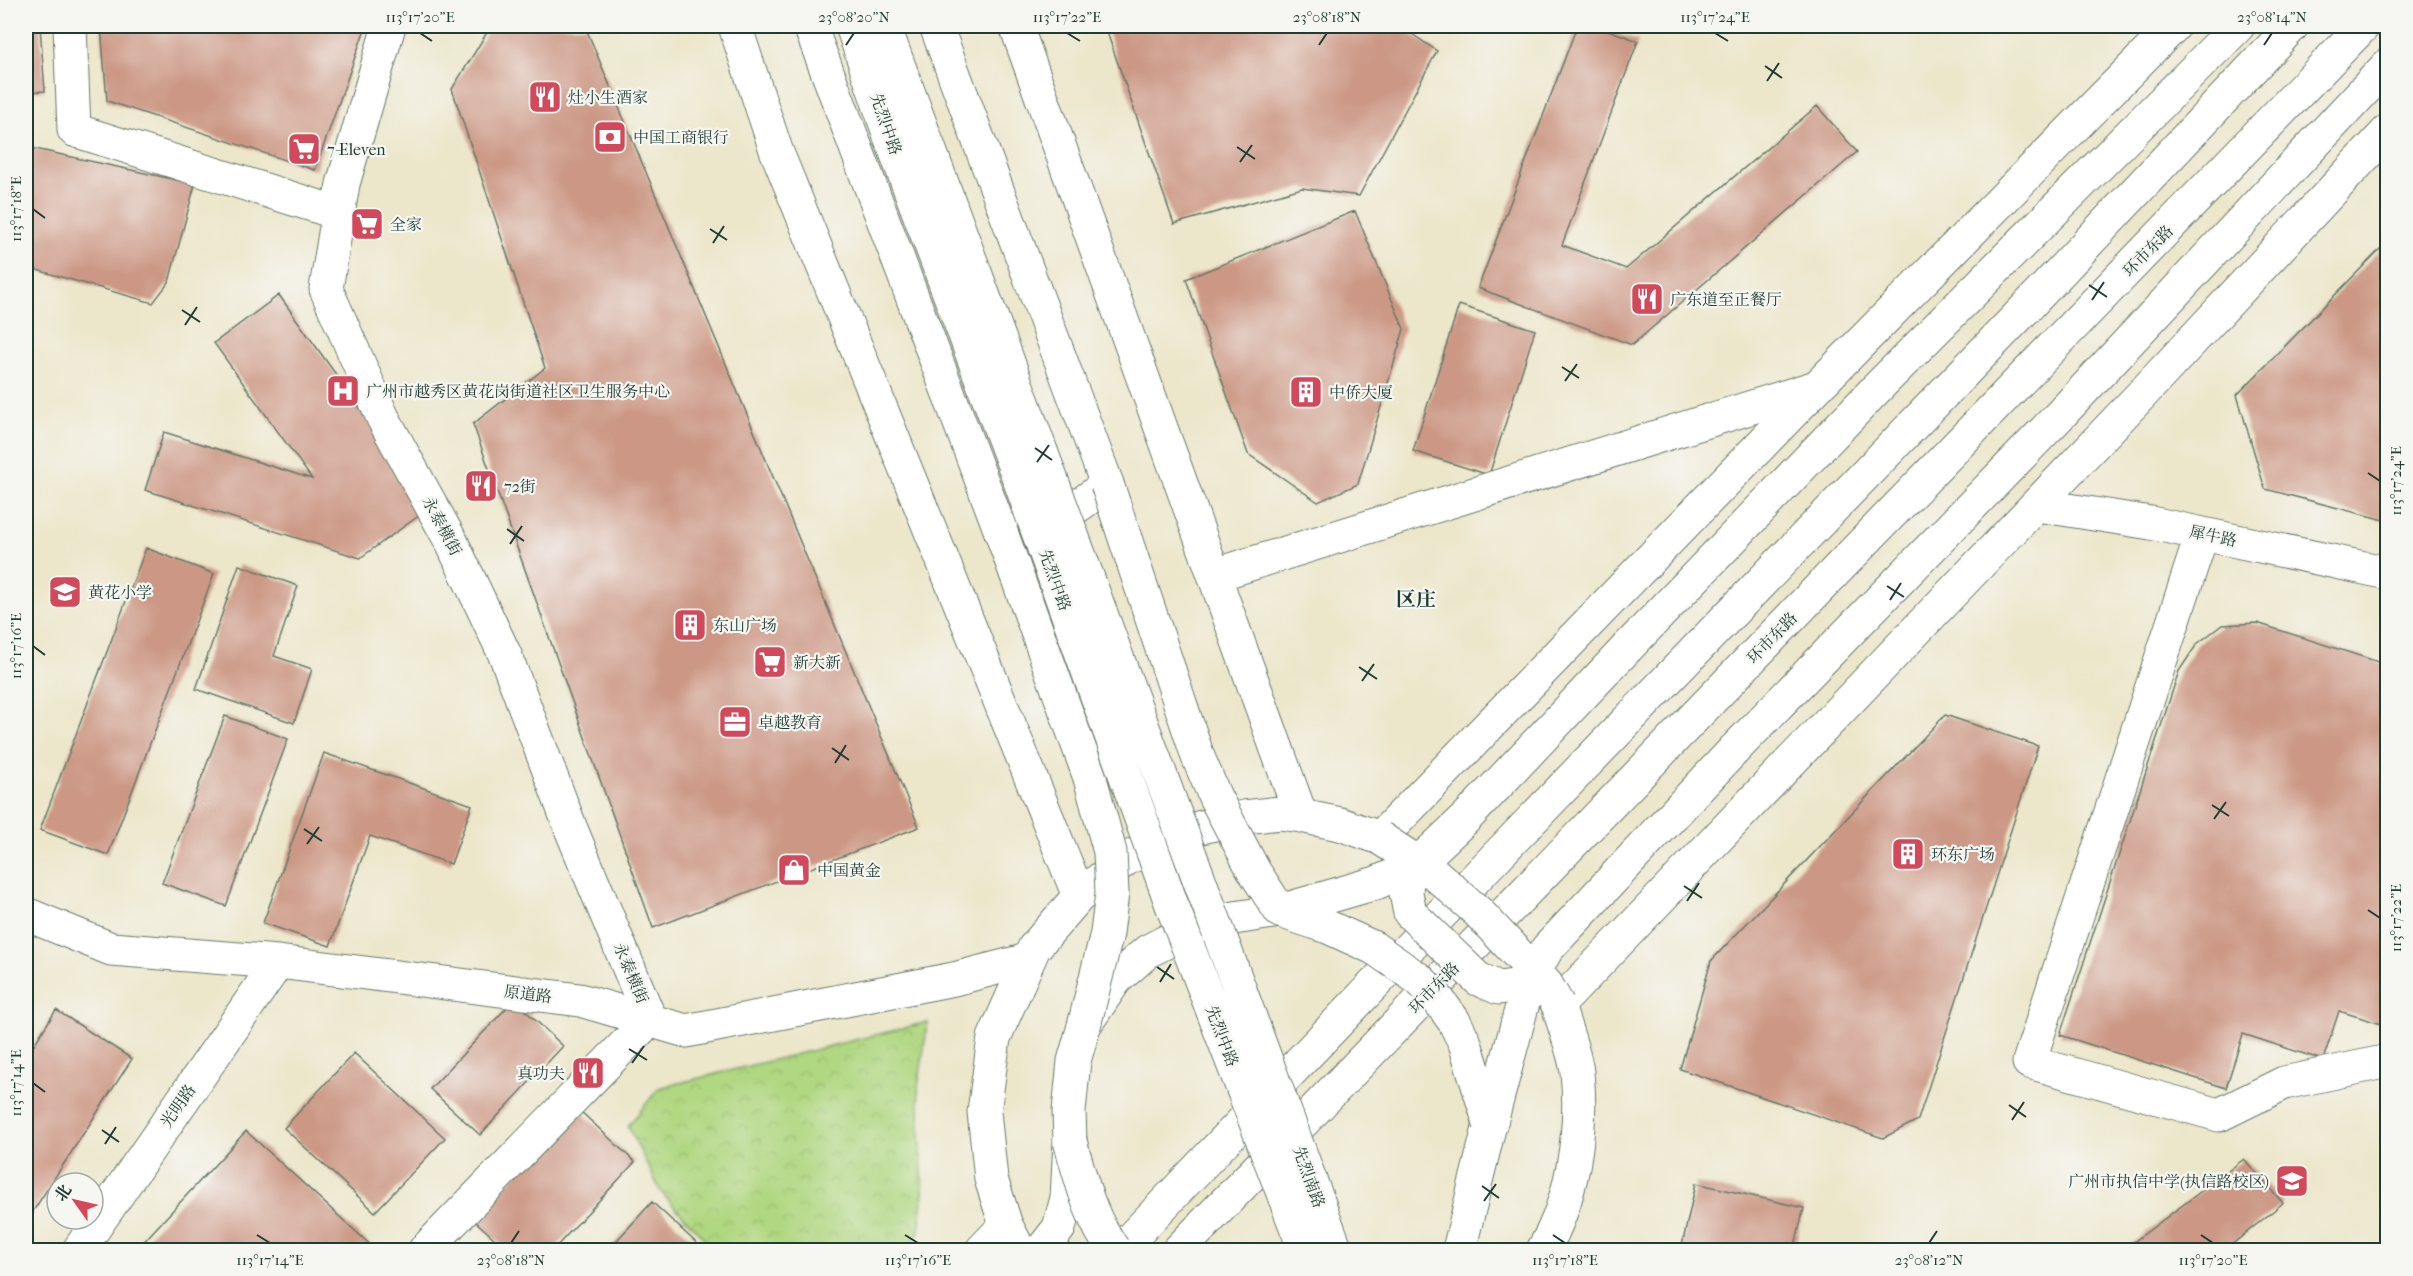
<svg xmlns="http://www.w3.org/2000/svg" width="2413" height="1276" font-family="'IM FELL French Canon','Noto Serif SC',serif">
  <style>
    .park { fill: url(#park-crowns); stroke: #688a5a; stroke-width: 1.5 }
    .building { fill: #cc9885 }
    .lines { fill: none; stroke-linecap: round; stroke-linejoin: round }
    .minor-casing { stroke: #677868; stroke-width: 35 }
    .major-casing { stroke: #677868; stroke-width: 35 }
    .highway-casing { stroke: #677868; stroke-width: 35 }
    .minor { stroke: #fff; stroke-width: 33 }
    .major { stroke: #fff; stroke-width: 33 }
    .highway { stroke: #fff; stroke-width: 33 }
    .minor-bridge-casing { stroke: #677868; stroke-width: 35; stroke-linecap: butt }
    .major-bridge-casing { stroke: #677868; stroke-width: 35; stroke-linecap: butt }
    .minor-bridge { stroke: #fff; stroke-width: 33 }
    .major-bridge { stroke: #fff; stroke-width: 33 }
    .ticks { fill: none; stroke: #1f3d34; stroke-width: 2 }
    .labels { text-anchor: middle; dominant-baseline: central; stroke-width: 4.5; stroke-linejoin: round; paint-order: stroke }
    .poi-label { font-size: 16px; fill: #1f3d34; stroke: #f6f6f2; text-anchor: start }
    .street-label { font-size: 16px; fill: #1f3d34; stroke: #f6f6f2 }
    .quarter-label { font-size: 20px; font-weight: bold; fill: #1f3d34; stroke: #f6f6f2 }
    .neatline { fill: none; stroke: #1f3d34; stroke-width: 2 }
    .ticks-label { font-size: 15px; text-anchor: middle; fill: #1f3d34 }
  </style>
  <defs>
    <pattern id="park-crowns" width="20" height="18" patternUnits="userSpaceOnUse" patternTransform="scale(1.5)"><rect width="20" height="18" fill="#b0d781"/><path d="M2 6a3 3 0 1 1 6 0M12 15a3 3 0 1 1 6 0" fill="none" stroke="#97b970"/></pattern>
  </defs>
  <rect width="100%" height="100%" fill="#f6f6f2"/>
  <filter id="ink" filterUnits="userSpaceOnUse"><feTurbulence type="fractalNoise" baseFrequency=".0167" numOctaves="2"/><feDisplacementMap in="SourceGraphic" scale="12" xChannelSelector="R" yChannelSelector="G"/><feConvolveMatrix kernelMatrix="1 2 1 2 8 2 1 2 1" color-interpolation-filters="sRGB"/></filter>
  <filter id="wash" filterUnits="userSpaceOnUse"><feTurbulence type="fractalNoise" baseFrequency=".008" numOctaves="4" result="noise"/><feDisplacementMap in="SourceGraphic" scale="24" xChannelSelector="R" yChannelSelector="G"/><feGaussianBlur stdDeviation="1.35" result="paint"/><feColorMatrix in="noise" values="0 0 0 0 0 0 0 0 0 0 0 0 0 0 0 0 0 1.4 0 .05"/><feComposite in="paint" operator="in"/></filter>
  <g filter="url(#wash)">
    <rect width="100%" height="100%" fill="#ece6ca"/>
    <path class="park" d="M928,1022l-10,65 5,105 -4,40 -12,18h-192l-54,-58 -33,-66 31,-38z"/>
    <g id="blocks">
      <path class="building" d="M26,26h14l5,65 -19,1z
        M101,26h119l18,5 2,-5h126l-51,144 -208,-69z
        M491,26h94l334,801 -266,101 -180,-504 72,-56 -93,-279z
        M1111,26h289l37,25 -78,145 -57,-8 -128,36 -66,-189z
        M1577,26h20l41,15 -76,204 64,24 191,-163 40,46 -225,193 -154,-57z
        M26,147l169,37 -26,98 -16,21 -127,-36z
        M1355,211l49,118 -46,155 -40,18 -70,-48 -62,-175z
        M2388,241v280l-123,-32 -28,-94z
        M279,295l152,212 -71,51 -215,-68 19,-58 148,47 -98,-136z
        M1459,305l76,25 -46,145 -76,-24z
        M146,548l68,26 -106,281 -68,-25z
        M239,565l59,21 -24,70 38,13 -18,54 -98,-34z
        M2257,623l131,42v361l-49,-15 -16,49 -80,-26 -17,54 -166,-53 119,-364 18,-27 25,-19z
        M1945,715l93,31 -120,374 -35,18 -203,-69 31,-108z
        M225,716l63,23 -62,167 -64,-23z
        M324,753l148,52 -21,59 -81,-28 -40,110 -67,-23z
        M514,1000l49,46 -83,89 -50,-46z
        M56,1010l76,49 -106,163v-165z
        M354,1053l91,85 -70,74 -91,-84z
        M577,1108l58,54 -82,88h-46l-33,-30z
        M246,1131l130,119h-240z
        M2244,1159l39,44 -58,47h-102z
        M1696,1183l108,25 -10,42h-113z
        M652,1202l52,48h-96z"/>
    </g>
  </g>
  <g filter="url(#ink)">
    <use href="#blocks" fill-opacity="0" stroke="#677868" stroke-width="1.5"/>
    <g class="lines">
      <defs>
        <path id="minor" d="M70,26l4,104 264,83
          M389,26l-46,158 -17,105 57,129 69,125 54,114 65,172 79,190
          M735,26l41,124 303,746
          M1016,26l285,790
          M2037,505l114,18 237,50
          M1001,532c41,2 75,-23 106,-48
          M2202,534l-173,528 190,53 65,-32 104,-22
          M1215,575l598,-187
          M26,914l85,35 167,13 302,38 106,31 268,-52 74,-19
          M79,1250l199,-288
          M425,1250l225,-231
          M982,1250l24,-25
          M1019,1250l-13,-25 -15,-46 -7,-67 10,-74 40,-90 45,-52 47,-37 59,-28 59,-14 37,-4 20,3 39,8 40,14 438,-452 356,-360
          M1543,1250c30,-50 40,-121 34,-178 -3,-22 -13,-45 -19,-67l587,-614 243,-260"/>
        <path id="major" d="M810,26l191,506
          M936,26l171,458
          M1627,648l253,-263 358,-359
          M1733,751l328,-337 327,-349
          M1042,1250l17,-22 8,-30 3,-57 -1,-30 5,-50 10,-35 32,-47 32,-28 35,-18 38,-13 59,-9
          M1459,1250l31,-126"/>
        <path id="highway" d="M1120,1250l373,-390 535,-554 264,-280
          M1179,1250l1184,-1224"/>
      </defs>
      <use href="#minor" class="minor-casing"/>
      <use href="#major" class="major-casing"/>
      <use href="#highway" class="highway-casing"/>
      <use href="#minor" class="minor"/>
      <use href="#major" class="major"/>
      <use href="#highway" class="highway"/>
      <defs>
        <path id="minor-bridge" d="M1380,838l55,36 43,38 68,72 12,21
          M1408,869l-2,24 4,20 68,66 21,9 29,-4"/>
        <path id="major-bridge" d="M852,26l39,113 127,337 155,432 132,342
          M884,26l452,1224
          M1107,484l91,273 17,40 39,74 26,40 48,16 46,21 46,32 17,18 17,23 11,22 25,81
          M1001,532l89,246 20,74 2,41 -5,40 -23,93
          M1280,911l96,-28 32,-14 22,-17 37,-35 160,-169
          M1491,1122l37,-138 19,-35 186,-198
          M1070,1141c11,38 20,78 44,109"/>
      </defs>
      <use href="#minor-bridge" class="minor-bridge-casing"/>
      <use href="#major-bridge" class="major-bridge-casing"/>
      <use href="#minor-bridge" class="minor-bridge"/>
      <use href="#major-bridge" class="major-bridge"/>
    </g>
  </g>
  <path class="ticks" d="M420,33l12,8M1067,33l13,8M1715,33l13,8M846,45l8,-12M1319,45l8,-12M2264,45l8,-12M1765,66l17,12M1767,81l12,-18M1237,147l18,12M1240,162l12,-17M33,209l12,9M710,229l17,11M713,243l11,-17M2089,285l18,12M2092,300l12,-18M182,310l18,12M185,325l12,-18M1562,367l17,11M1565,381l12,-17M1035,448l17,12M1037,462l12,-17M2368,473l12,8M507,529l17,12M510,544l12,-18M1887,586l17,11M1890,600l11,-17M33,646l12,9M1359,667l18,12M1362,681l12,-17M832,748l17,12M835,763l11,-18M2212,805l17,11M2214,819l12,-17M304,829l18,12M307,844l12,-17M1684,886l18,12M1687,901l12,-18M2368,910l12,8M1157,967l17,12M1160,982l11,-18M629,1049l18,11M632,1063l12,-17M33,1083l12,9M2009,1105l17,12M2012,1120l12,-18M102,1130l17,12M105,1144l11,-17M1482,1186l17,12M1484,1201l12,-17M257,1235l13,8M905,1235l13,8M1553,1235l12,8M2201,1235l12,8M511,1243l8,-12M1929,1243l8,-12"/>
  <defs>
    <symbol id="restaurant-square" viewBox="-11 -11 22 22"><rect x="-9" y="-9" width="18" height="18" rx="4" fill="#d1495b" stroke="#f6f6f2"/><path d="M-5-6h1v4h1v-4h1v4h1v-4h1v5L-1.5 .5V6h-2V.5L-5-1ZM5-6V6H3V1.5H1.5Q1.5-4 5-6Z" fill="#fff"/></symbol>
    <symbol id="bank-square" viewBox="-11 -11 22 22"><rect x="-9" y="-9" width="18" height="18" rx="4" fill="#d1495b" stroke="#f6f6f2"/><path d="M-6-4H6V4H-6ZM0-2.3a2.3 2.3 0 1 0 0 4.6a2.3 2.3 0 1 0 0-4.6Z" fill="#fff"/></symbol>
    <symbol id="supermarket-square" viewBox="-11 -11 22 22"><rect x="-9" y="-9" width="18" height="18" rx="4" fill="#d1495b" stroke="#f6f6f2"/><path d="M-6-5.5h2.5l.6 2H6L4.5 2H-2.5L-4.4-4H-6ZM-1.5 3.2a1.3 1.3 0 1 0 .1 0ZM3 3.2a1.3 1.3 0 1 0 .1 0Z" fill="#fff"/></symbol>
    <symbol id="hospital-square" viewBox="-11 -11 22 22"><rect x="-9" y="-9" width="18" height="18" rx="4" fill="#d1495b" stroke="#f6f6f2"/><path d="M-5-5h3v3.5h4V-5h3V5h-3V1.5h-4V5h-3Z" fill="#fff"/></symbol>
    <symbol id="building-square" viewBox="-11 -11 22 22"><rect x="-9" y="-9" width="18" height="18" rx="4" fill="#d1495b" stroke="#f6f6f2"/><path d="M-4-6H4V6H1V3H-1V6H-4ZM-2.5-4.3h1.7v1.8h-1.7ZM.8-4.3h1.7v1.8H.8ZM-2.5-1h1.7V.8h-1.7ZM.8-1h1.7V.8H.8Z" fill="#fff"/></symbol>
    <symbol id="school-square" viewBox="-11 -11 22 22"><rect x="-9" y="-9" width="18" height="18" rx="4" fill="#d1495b" stroke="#f6f6f2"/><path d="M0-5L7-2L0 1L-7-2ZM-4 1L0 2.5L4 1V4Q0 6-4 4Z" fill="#fff"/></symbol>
    <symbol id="office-square" viewBox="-11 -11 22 22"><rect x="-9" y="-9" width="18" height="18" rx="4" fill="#d1495b" stroke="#f6f6f2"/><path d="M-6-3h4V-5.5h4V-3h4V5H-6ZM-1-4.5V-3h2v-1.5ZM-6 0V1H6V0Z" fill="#fff"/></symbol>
    <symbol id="shop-square" viewBox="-11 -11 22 22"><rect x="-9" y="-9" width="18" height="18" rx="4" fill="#d1495b" stroke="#f6f6f2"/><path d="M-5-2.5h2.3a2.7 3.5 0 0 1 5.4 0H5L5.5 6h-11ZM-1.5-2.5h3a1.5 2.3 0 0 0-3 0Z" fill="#fff"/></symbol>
  </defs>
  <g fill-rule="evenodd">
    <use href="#restaurant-square" x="526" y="78" width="38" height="38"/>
    <use href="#bank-square" x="591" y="118" width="38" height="38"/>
    <use href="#supermarket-square" x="285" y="130" width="38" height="38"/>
    <use href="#supermarket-square" x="348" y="205" width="38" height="38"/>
    <use href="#restaurant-square" x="1628" y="280" width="38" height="38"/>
    <use href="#hospital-square" x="324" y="372" width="38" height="38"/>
    <use href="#building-square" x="1287" y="373" width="38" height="38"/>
    <use href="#restaurant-square" x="462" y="467" width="38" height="38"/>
    <use href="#school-square" x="46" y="573" width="38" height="38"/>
    <use href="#building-square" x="671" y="606" width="38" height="38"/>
    <use href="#supermarket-square" x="751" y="643" width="38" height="38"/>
    <use href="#office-square" x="716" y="703" width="38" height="38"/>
    <use href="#building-square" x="1889" y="835" width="38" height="38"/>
    <use href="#shop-square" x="775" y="851" width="38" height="38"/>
    <use href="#restaurant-square" x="569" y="1054" width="38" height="38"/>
    <use href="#school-square" x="2273" y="1162" width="38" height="38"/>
  </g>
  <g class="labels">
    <g class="poi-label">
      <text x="568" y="97">灶小生酒家</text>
      <text x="633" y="137">中国工商银行</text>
      <text x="327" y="149">7-Eleven</text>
      <text x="390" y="224">全家</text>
      <text x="1670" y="299">广东道至正餐厅</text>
      <text x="366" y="391">广州市越秀区黄花岗街道社区卫生服务中心</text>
      <text x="1329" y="392">中侨大厦</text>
      <text x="504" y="486">72街</text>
      <text x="88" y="592">黄花小学</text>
      <text x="713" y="625">东山广场</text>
      <text x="793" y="662">新大新</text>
      <text x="758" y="722">卓越教育</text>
      <text x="1931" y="854">环东广场</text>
      <text x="817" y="870">中国黄金</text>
      <text x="565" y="1073" text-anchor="end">真功夫</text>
      <text x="2269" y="1181" text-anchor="end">广州市执信中学(执信路校区)</text>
    </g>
    <g class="street-label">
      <text transform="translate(886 124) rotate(71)">先烈中路</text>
      <text transform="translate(2148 251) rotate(-46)">环市东路</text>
      <text transform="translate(442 526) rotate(62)">永泰横街</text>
      <text transform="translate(2213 536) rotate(12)">犀牛路</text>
      <text transform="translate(1055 580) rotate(70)">先烈中路</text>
      <text transform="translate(1772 638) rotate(-46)">环市东路</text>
      <text transform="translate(631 973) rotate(67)">永泰横街</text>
      <text transform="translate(1434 988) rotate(-46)">环市东路</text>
      <text transform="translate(528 994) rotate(7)">原道路</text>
      <text transform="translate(1222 1036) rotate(69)">先烈中路</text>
      <text transform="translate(178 1106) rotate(-55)">光明路</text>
      <text transform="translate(1309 1177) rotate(70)">先烈南路</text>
    </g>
    <g class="quarter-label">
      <text x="1416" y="599">区庄</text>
    </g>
  </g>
  <rect width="2413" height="1276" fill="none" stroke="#f6f6f2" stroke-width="66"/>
  <g transform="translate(75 1201) rotate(304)"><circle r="28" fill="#f6f6f2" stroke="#a0aca6" stroke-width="1.5"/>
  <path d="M0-4.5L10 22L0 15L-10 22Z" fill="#d1495b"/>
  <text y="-9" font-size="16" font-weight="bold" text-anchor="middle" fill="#1f3d34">北</text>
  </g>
  <rect x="33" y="33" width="2347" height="1210" class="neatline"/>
  <g class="ticks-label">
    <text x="420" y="22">113°17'20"E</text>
    <text x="854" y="22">23°08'20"N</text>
    <text x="1067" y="22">113°17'22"E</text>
    <text x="1327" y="22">23°08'18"N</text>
    <text x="1715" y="22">113°17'24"E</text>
    <text x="2272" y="22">23°08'14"N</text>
    <text transform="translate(16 209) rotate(-90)" y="5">113°17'18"E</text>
    <text transform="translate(2396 481) rotate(-90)" y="5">113°17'24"E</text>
    <text transform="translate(16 646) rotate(-90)" y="5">113°17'16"E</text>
    <text transform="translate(2396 918) rotate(-90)" y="5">113°17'22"E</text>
    <text transform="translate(16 1083) rotate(-90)" y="5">113°17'14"E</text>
    <text x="270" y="1265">113°17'14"E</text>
    <text x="511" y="1265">23°08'18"N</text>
    <text x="918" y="1265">113°17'16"E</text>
    <text x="1565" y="1265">113°17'18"E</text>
    <text x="1929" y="1265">23°08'12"N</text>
    <text x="2213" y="1265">113°17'20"E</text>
  </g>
</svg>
